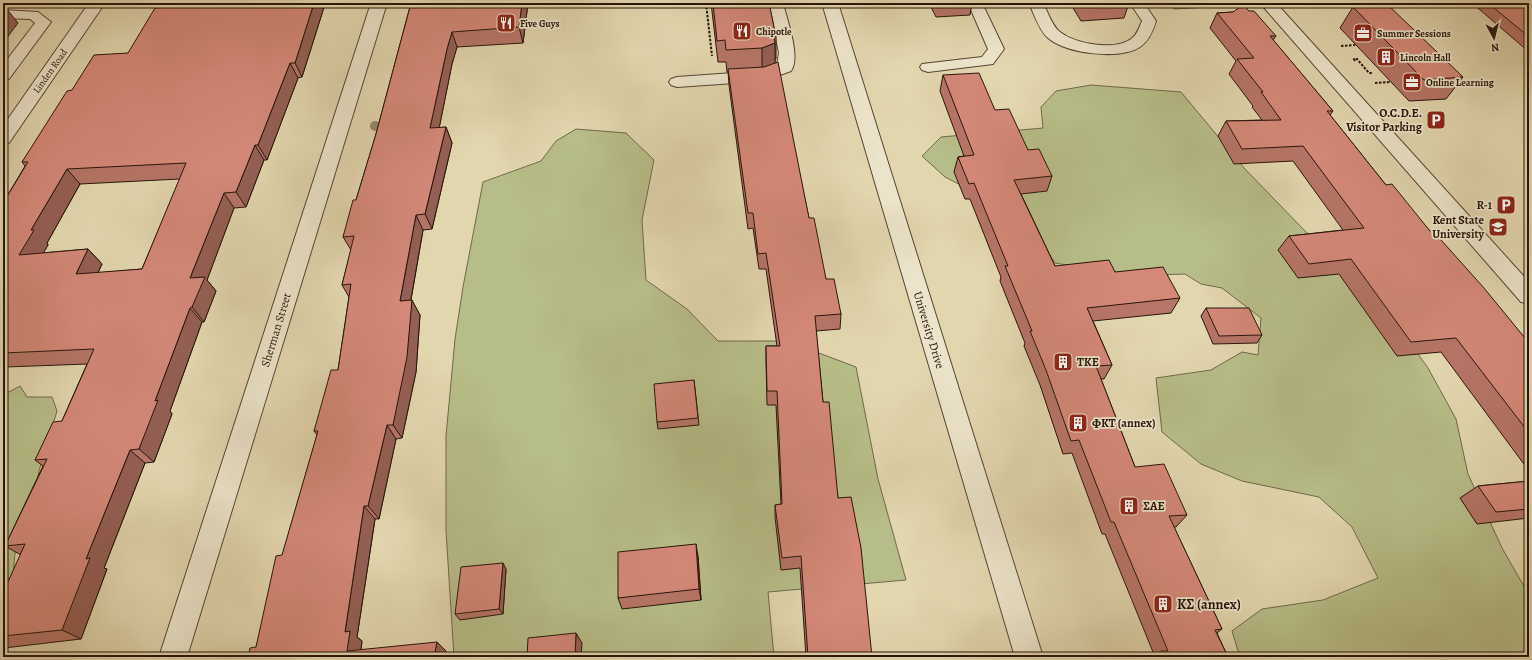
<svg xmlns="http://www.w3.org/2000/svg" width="1532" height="660" font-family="Alegreya,serif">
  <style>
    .green { fill: #b7bd88; stroke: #706849 }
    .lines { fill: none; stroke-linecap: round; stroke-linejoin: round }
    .lane-casing { stroke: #564433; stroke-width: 2 }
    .street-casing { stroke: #564433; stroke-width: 2 }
    .path { stroke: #28140a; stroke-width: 2; stroke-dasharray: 2.5 1.5; stroke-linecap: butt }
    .lane { fill: #ece4ca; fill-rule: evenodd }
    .street { fill: #ece4ca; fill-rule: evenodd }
    .tree { fill: #938769 }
    .wall { fill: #b67567; stroke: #28140a; fill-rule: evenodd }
    .shaded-wall { fill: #945f54; stroke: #28140a }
    .building { fill: #d48878; stroke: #28140a; fill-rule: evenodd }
    .labels { text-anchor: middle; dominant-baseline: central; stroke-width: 3.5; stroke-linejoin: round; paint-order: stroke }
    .far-poi-label { font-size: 10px; font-weight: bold; fill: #28140a; stroke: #ece4ca; text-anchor: start }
    .far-street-label { font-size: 10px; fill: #28140a; stroke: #ece4ca }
    .poi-label { font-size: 12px; font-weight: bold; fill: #28140a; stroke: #ece4ca; text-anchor: end }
    .street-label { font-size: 12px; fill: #28140a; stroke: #ece4ca }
    .near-poi-label { font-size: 14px; font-weight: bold; fill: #28140a; stroke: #ece4ca; text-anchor: start }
  </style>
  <rect width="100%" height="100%" fill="#e2d6ae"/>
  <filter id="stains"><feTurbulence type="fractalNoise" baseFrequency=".005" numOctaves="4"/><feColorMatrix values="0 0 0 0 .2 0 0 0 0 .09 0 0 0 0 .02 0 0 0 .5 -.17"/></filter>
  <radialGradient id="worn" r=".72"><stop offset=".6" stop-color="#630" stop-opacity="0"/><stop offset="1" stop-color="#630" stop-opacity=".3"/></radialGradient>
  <path class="green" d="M1169,3h75l2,2 -72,4z
    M1091,85l90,7 64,77 60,62 72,66 51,71 28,51 12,55 34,74 27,47v62h-289l-8,-26 30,-22 61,-9 55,-22 -26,-51 -33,-30 -77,-16 -41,-17 -39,-32 -6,-54 55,-8 31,-18 16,3 3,-37 -39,-30 -21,-4 -16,-10 -57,2 -73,-13 -28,-44 -82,-42 -23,-21 19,-19 102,-9 -2,-21 15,-16z
    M576,129l50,4 28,27 -12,60 4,60 41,29 31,32h69l69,26 22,112 28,101 -138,12 6,65h-320l-8,-126v-95l9,-97 8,-52 20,-105 58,-21 15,-20z
    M20,386l7,11h25l5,14 -18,60 -5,30 -19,52 -2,24 -10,3v-185z"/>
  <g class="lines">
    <defs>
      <path id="lane" d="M769,3h14c4,17 18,54 8,68l-27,10 -87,6 -6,-2 -2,-3 2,-3 6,-2 85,-6 15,-6 2,-12z
        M968,3h14l22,46 -11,15 -65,8 -6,-2 -2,-3 2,-3 60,-7 6,-8z
        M1029,3h14c5,9 9,23 17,29 15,12 55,19 71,7 6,-4 8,-11 11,-18l-12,-18h14l12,18c-3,10 -7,20 -16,26 -20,13 -73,7 -92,-9 -9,-8 -14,-24 -19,-35z
        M3,10l35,2 13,10 -42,57 -6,2v-16l32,-42 -5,-4 -27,-1z"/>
      <path id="street" d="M89,3h16l-96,140 -6,2v-19z
        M371,3h16l-200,654h-28z
        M822,3h16l205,654h-28z
        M1260,3h16l253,279v22l-8,-2z"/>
    </defs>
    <use href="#lane" class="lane-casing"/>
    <use href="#street" class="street-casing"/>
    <path class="path" d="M706,3l6,53
      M1341,46l15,-1
      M1355,61l-1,-2h3l12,14h3
      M1375,83l15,-1"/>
    <use href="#lane" class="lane"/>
    <use href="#street" class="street"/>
  </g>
  <circle class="tree" cx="375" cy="126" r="5"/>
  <path class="wall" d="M411,3h117l-5,40 -66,4 -5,17 -13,64 7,-1 6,16 -20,86 -9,1 -12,70 9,15 -4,57 -14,66 -6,1 -17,80h-4l-18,118 5,4 -1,9 85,1 -1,6h-197l8,-10 61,-212 -3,-4 24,-61 11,-73 -7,-12 9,-35 -8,-13 13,-37 20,-66z
    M711,3h58l7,34v22h-1v4l34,155 17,61 15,35 -1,15 -24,2 7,71 15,96 34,159h-66l-6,-89 -19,2 -6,-53v-12l6,-1 -5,-99h-9l-1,-44v-15h11l-11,-77h-7l-6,-41 -5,1 -19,-144 -1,-13h-1l-1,-10h-8z
    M929,3h43l-2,12 -34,2z
    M1070,3h59l-5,15 -43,3z
    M1389,3h77l-73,4z
    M1472,3h57v49z
    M325,4l-23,73 -4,1 -31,82h-3l-18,47 -12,1 -27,72 9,11 -12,31h-2l-32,89 2,3 -18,48 -9,1 -41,105 3,1 -26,70 -77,9 -1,-1v-54l18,-38 -16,-9 38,-80 -8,-6 27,-39 25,-57 -81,3 -3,6v-170l22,-37 -3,-4 50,-72 56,-37zM180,179l-38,90 -44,4 4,-9 -14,-15 -45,4 5,-8 -1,-2 33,-59z
    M1353,7l110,70 -17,22 -37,2 -69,-73z
    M1249,11l27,25 -3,4 60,71 -3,4 56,70 44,46 99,112v128l-88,-119 -44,4 -58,-82 -41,4 -20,-28 11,-14 54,-6 -50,-69 -59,3 -16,-28 8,-15 36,-1 -10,-13 1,-1 -24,-32 7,-13 -26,-33 7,-15z
    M943,75l52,35 33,40 24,26 -5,15 -26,3 34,72 60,6 65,26 -9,15 -78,8 19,44 -8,14h-3l34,88 52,48 -11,12h-2l48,102 -5,4 11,24h-73l-50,-123h-3l-30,-81 -9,1 -23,-69 -16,-39 1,-3 -25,-62 1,-4 -31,-78h-5l-11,-27 4,-15 6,-1 -24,-65z
    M1206,308l56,27 -5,8 -44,1 -12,-28z
    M694,380l5,45 -41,4 -1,-7z
    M1529,481v37l-52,6 -17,-26 18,-12z
    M698,556l3,44 -79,9 -4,-11z
    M506,569l-3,45 -43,6 -5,-6z"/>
  <path class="shaded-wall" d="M314,3h10l1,1 -23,73 -7,-14z
    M522,3h6l-5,40 -4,-16z
    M6,8l12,15 -15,20v-31z
    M452,32l5,15 -5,17 -16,80 -6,-16 17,-79z
    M775,43v21l-13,6v-22z
    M290,63l8,15 -31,82 -9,-15z
    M446,127l6,16 -20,86 -7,-15z
    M255,145l9,15 -18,47 -10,-15z
    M67,169l13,15 -33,59 1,2 -14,24 -15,-14 12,-25z
    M224,193l10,15 -27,72 9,11 -12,31 -12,-15 -2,-29z
    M416,215l7,15 -15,86 -8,-15z
    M88,249l14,15 -12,25 -14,-15z
    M412,300l8,15 -4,57 -14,66 -9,-13z
    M190,308l12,14 -32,89 2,3 -18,48 -15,-13 16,-48z
    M3,364l3,3 -3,6z
    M387,425l9,14 -17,80 -11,-13z
    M130,450l15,13 -41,105 3,1 -26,70 -19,-9 24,-71z
    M364,506l11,13 -18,118 5,4 -2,16 -13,-6 -2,-19z
    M696,544l2,12 3,44 -2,-11z
    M503,563l3,6 -3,45 -4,-5z
    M576,633l6,10 -1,14h-6z
    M437,642l9,9 -1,6h-11z"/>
  <path class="building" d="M218,3h96l-19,60h-5l-32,82h-3l-19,47 -12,1 -34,85 15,-1 -13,30 -2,1 -35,93 3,-1 -19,49 -9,1 -44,109 4,-1 -28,72 -59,6v-43l22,-49 -20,2 42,-87 -12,1 18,-38 9,-1 32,-72 -91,4v-150l25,-41h-6l45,-71 5,-1 22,-35 34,-2 27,-45zM186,163l-44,106 -66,5 12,-25 -69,6 15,-25h-3l36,-61z
    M411,3h111l-3,24 -67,5 -5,17 -17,79 16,-1 -21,87 -9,1 -16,86 12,-1 -5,57 -14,68h-6l-19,81h-4l-19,126 5,-1 -3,20 90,-9 -3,15h-186l2,-9 6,-1 20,-91 6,-1 36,-124h-4l17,-61h7l13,-86 -9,1 12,-49 -11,1 10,-37h3l20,-66z
    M713,3h56l7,34h-2l1,6 -13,5 -36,2 -1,-10 -8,1z
    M1084,3h42l-40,3z
    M1488,3h41v34z
    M1243,5l6,6h5l22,25h-6l63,75h-6l59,74 6,-1 38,47h3l51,57 45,55v90l-73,-95 -45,4 -60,-83 -42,5 -20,-28 75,-8 -61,-82 -61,3 -16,-28 55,-1 -20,-28h2l-26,-33 17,-1 -37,-45 16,-1z
    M1388,5l75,72 -39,3 -71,-73z
    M3,8h3l-3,4z
    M778,62l31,156h5l12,61h8l7,35 -26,2 8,86h6l9,96 13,-1 10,51 11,109h-64l-7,-101 -19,2 -7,-53 7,-1 -5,-113h-10l-1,-45h14l-14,-93 -8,1 -5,-41h-5l-20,-144 36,-2z
    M979,73l16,37 14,-1 19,41 11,-1 13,27 -38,4 41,86 54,-6 6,12 48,-5 17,31 -93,10 25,57 -16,1 39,101 29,-3 23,51 -18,1 53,113 -7,1 13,27h-65l-2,-6h7l-54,-129h-3l-32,-82 -8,1 -25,-71 -16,-39h2l-27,-65h3l-34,-83 -5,1 -11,-27 16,-2 -31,-80z
    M1206,308h43l13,27 -43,1z
    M694,380l4,38 -41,4 -3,-38z
    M1529,481v28l-33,3 -18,-26z
    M696,544l3,45 -81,9v-46z
    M503,563l-4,46 -44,5 6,-47z
    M576,633l-1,24h-48l1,-19z"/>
  <defs>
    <symbol id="restaurant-square" viewBox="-11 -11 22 22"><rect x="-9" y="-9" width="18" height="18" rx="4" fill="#8f2418" stroke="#ece4ca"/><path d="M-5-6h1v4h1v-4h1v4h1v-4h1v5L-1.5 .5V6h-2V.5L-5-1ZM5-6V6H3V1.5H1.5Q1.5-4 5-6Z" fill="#fff"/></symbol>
    <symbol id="office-square" viewBox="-11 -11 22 22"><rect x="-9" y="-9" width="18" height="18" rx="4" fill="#8f2418" stroke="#ece4ca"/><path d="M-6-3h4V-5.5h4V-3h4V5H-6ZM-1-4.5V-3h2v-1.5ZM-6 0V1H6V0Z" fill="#fff"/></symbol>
    <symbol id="building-square" viewBox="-11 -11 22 22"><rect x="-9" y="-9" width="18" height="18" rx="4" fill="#8f2418" stroke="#ece4ca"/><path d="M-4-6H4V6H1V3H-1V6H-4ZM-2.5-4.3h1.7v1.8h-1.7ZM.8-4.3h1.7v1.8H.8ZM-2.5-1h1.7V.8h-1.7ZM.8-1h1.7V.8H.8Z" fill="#fff"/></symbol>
    <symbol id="parking-square" viewBox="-11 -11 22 22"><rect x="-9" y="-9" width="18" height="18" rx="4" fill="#8f2418" stroke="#ece4ca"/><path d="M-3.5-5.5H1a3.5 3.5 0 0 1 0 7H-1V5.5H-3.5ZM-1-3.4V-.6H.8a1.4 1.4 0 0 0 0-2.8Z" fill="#fff"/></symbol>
    <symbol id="university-square" viewBox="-11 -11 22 22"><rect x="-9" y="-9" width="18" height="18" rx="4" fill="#8f2418" stroke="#ece4ca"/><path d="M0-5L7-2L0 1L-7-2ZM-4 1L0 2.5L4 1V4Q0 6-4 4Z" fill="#fff"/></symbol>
  </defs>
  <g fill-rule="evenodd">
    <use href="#restaurant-square" x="495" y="12" width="22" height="22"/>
    <use href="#restaurant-square" x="731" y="20" width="22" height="22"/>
    <use href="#office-square" x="1352" y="22" width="22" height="22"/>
    <use href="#building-square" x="1375" y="46" width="22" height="22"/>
    <use href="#office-square" x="1401" y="71" width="22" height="22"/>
    <use href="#parking-square" x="1425" y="109" width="22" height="22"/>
    <use href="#parking-square" x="1495" y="194" width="22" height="22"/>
    <use href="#university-square" x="1487" y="216" width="22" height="22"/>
    <use href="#building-square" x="1052" y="351" width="22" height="22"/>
    <use href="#building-square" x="1067" y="412" width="22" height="22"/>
    <use href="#building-square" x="1118" y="495" width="22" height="22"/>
    <use href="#building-square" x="1152" y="593" width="22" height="22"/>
  </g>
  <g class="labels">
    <g class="far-poi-label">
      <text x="520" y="23">Five Guys</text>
      <text x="756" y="31">Chipotle</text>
      <text x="1377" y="33">Summer Sessions</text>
      <text x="1400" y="57">Lincoln Hall</text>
      <text x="1426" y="82">Online Learning</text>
    </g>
    <g class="far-street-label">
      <text transform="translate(50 71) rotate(-55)">Linden Road</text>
    </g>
    <g class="poi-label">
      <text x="1422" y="113">O.C.D.E.<tspan x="1422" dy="14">Visitor Parking</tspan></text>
      <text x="1492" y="205">R-1</text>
      <text x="1484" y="220">Kent State<tspan x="1484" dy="14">University</tspan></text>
      <text x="1077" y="362" text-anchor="start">TKE</text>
      <text x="1092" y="423" text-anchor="start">ΦΚΤ (annex)</text>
      <text x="1143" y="506" text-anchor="start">ΣΑΕ</text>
    </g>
    <g class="street-label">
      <text transform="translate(276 330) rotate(-73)">Sherman Street</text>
      <text transform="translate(929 330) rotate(73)">University Drive</text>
    </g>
    <g class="near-poi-label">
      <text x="1177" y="604">ΚΣ (annex)</text>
    </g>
  </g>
  <rect width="1532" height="660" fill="none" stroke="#e2d6ae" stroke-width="16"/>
  <rect x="4" y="4" width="1524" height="652" fill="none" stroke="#28140a" stroke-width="2"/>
  <rect x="8" y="8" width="1516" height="644" fill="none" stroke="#28140a"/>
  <g transform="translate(1494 38) rotate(173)" stroke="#ece4ca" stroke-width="3" paint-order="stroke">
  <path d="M0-3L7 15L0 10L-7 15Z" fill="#28140a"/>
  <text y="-6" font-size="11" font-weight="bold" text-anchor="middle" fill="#28140a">N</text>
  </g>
  <rect width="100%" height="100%" filter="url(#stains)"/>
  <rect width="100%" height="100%" fill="url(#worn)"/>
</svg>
